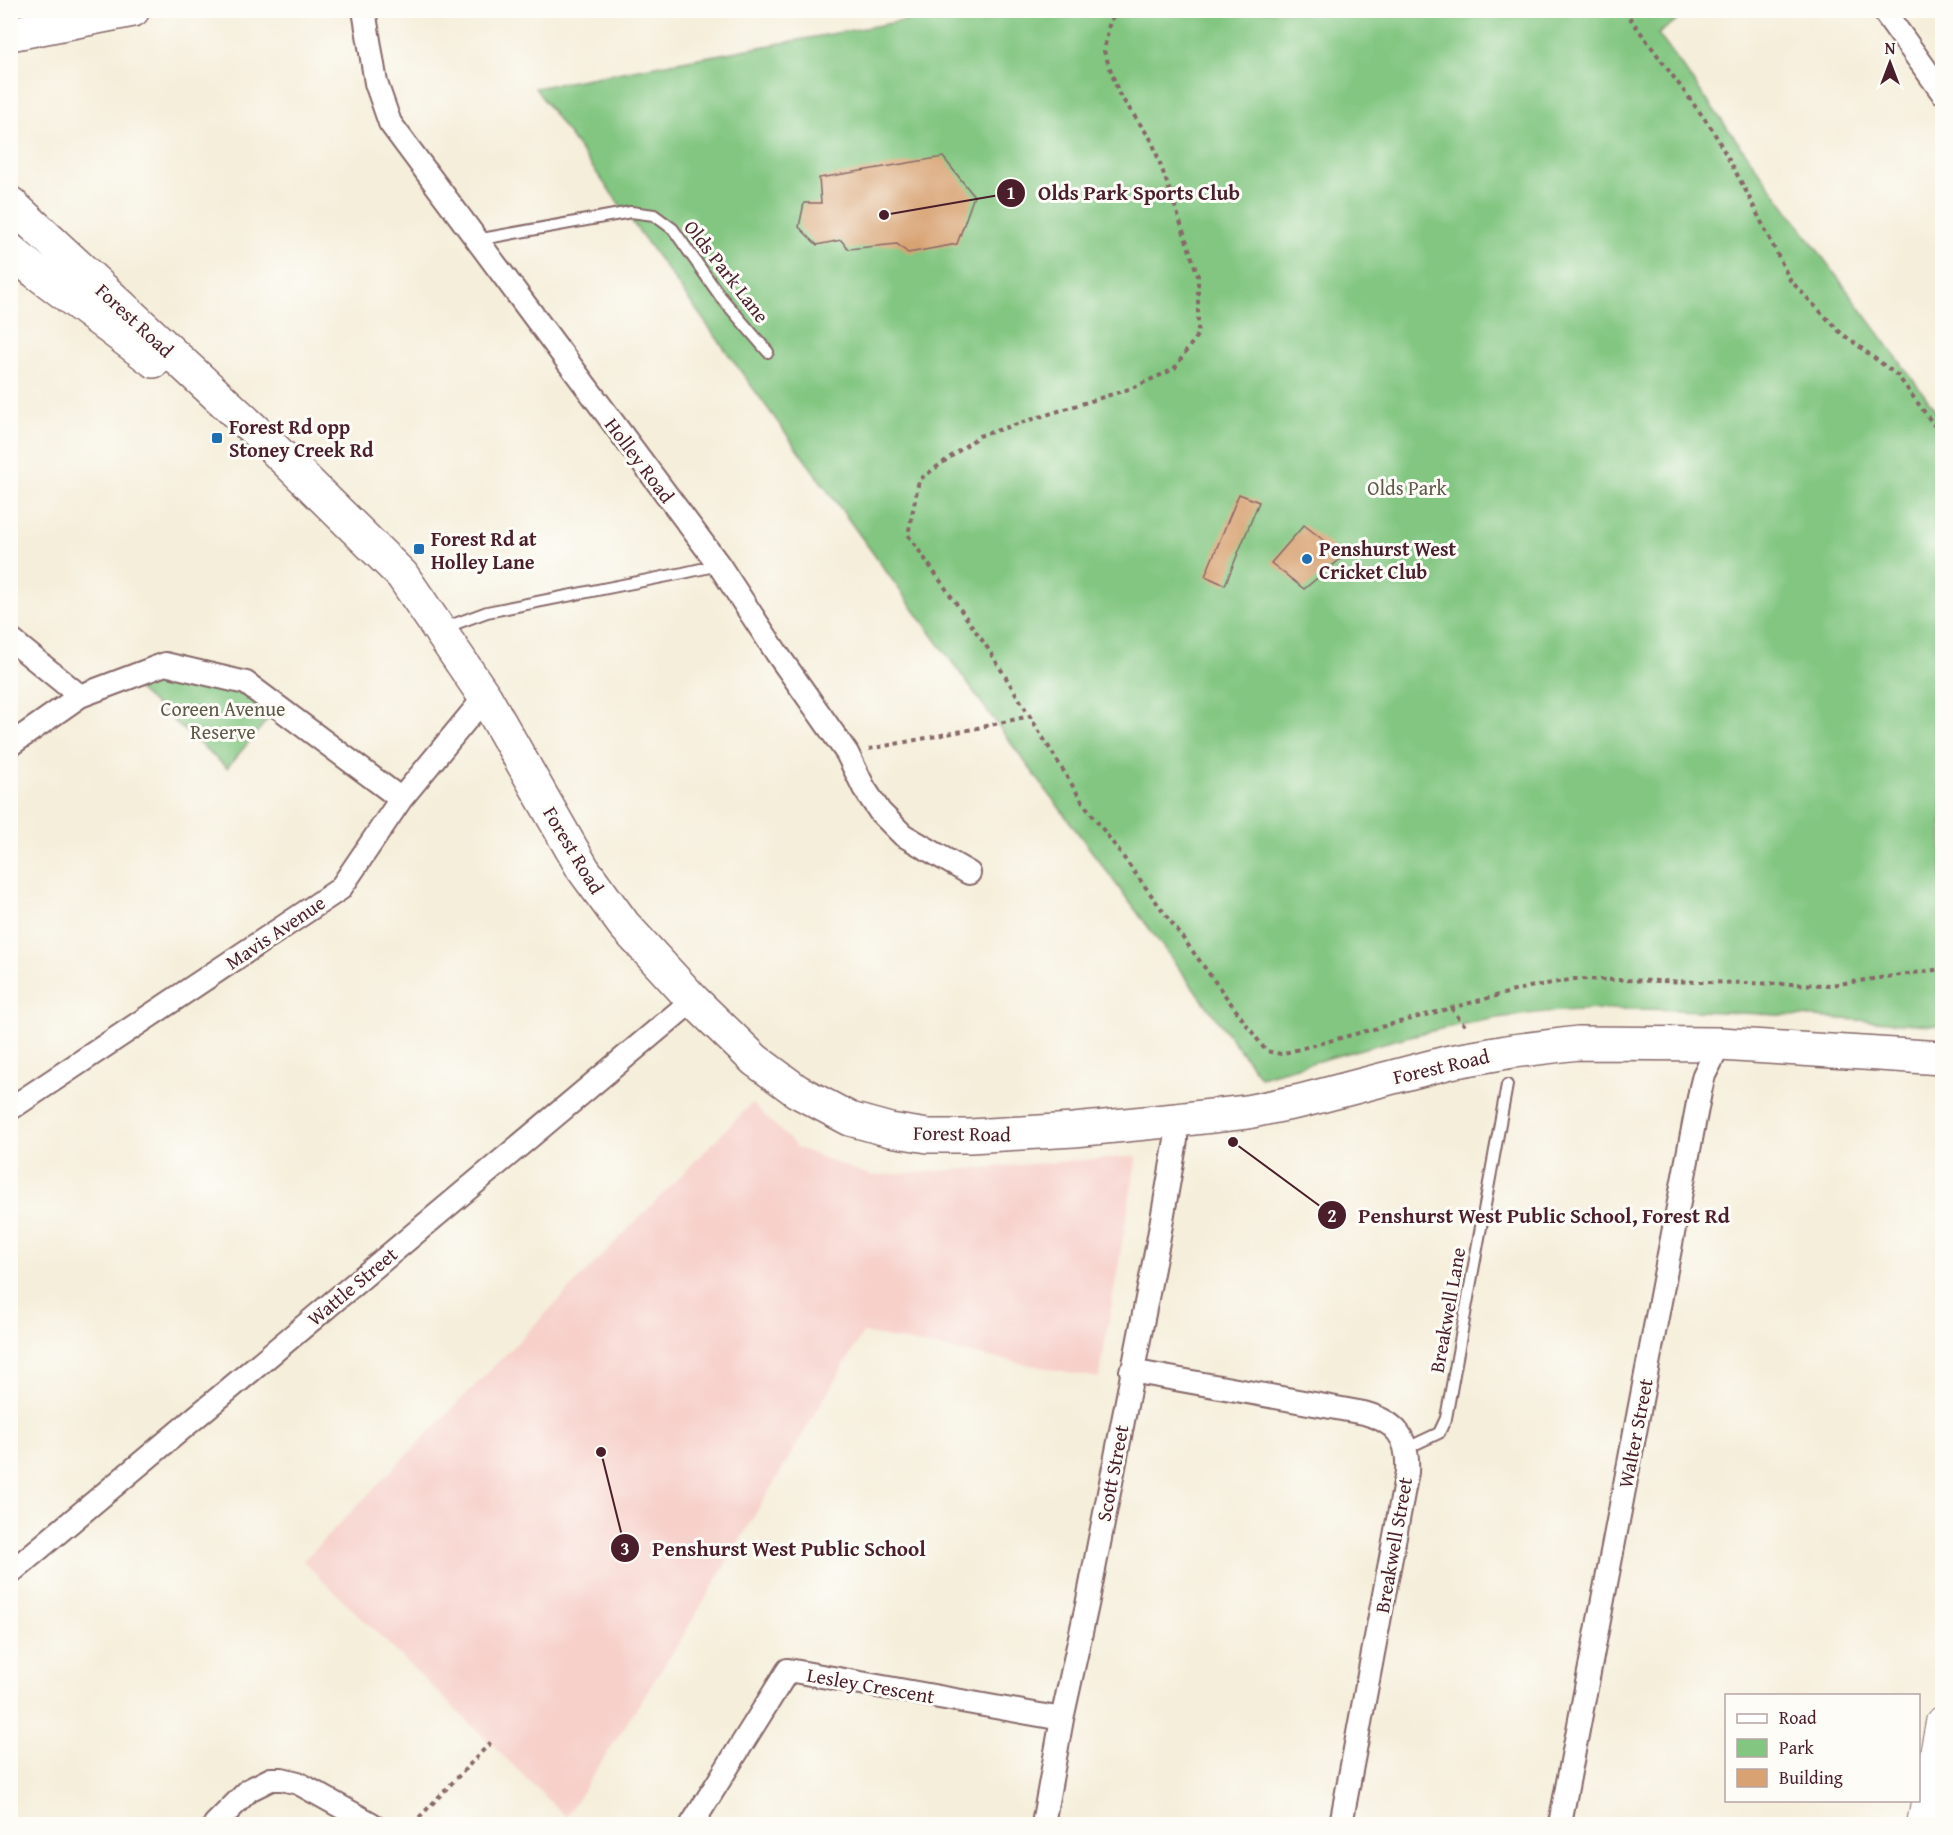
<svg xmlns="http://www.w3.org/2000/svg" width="1953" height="1835" font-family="'Gentium Book Plus',serif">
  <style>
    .built { fill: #f7d0ca }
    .green { fill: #82c681; stroke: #667256; stroke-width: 1.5 }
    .building { fill: #d8a272 }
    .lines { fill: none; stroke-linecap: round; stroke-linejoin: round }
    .lane-casing { stroke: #866768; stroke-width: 14 }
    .street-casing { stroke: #866768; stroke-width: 26 }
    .secondary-casing { stroke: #866768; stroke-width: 34 }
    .primary-casing { stroke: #866768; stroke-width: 36 }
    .path { stroke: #866768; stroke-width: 4; stroke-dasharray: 4.5 4.5; stroke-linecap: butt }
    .lane { stroke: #fff; stroke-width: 10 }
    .street { stroke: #fff; stroke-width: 22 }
    .secondary { stroke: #fff; stroke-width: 32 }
    .primary { stroke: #fff; stroke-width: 33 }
    .poi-dot { fill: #1f6fb2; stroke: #fdfcf7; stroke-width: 2 }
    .labels { text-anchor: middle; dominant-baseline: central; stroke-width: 6; stroke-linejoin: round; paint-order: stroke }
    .street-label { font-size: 20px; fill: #4a1f2b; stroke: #fdfcf7 }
    .poi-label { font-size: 20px; font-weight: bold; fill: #4a1f2b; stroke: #fdfcf7; text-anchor: start }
    .park-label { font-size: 20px; fill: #5e5949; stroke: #fdfcf7 }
    .leader { fill: none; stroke: #4a1f2b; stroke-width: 2 }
    .callout-dot { fill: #4a1f2b; stroke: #fdfcf7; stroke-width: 2 }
    .mark-label { font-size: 18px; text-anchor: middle; font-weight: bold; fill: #fff }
    .callout-label { font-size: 21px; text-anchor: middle; font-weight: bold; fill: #4a1f2b; stroke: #fdfcf7; stroke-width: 6; stroke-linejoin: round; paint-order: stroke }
  </style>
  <rect width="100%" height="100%" fill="#fdfcf7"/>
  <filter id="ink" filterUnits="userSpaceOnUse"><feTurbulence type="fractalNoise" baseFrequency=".0167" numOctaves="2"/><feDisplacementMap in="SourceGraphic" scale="12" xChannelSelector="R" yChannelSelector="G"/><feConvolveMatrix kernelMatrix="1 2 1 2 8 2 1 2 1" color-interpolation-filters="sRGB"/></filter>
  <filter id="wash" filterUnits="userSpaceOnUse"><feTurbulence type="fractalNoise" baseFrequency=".008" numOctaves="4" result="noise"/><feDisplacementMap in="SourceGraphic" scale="24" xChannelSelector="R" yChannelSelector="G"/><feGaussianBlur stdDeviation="1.35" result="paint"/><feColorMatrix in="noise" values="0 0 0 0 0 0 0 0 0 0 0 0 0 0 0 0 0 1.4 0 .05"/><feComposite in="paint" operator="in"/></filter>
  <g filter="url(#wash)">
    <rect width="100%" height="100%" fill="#f5eeda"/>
    <path class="built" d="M752,1103l46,45 73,28 266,-20 -38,222 -236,-45 -183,308 -114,176 -263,-256z"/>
    <path class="green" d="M957,11h732l-31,23 284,385v607c-68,-5 -136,-10 -204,-13 -85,-5 -173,-8 -258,8 -74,13 -147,37 -220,56l-252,-338 -473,-651z
      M169,675l70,15 34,23 -46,55 -91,-80z"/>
    <g id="blocks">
      <path class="building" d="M943,157l31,39 -17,48 -49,9 -11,-9 -49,5 -7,-9 -24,5 -18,-18 5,-24h17l-2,-25z
        M1239,494l20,8 -34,83 -20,-9z
        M1304,525l40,31 -40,33 -33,-26z"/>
    </g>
  </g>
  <g filter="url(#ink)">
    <use href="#blocks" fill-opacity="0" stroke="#866768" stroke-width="1.5"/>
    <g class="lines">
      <defs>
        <path id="lane" d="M476,240l155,-28 23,3 19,14 47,67 48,56
          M444,628l43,-16 196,-39 36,-8
          M1405,1449l34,-16 7,-15 61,-333"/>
        <path id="street" d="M364,10l12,73 14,40 329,442 57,87 71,101 17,35 16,24 23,23 66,38
          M1883,10l59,82
          M10,639l70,57 85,-32 81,19 155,116
          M10,745l70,-49
          M10,1109l330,-220 61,-90 84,-102
          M1131,1371l233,42c32,9 45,24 43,59l-66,352
          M10,1573l683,-573
          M215,1824l34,-34 22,-11h11l16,4 74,41
          M692,1824l96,-154 274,49
          M1043,1824l19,-105 25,-114 71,-363 18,-102v-20
          M1560,1824l141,-737 3,-12 16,-31"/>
        <path id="secondary" d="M1923,1824l19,-102"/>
        <path id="primary" d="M10,34l123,-24
          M10,203l251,233 141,139 83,122 98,172 41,56 69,75 62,60 42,31 53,28 40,11 38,6h42l104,-6 102,-10 71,-8 54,-11 149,-39 63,-11 65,-8 142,1 222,14
          M10,250l26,22 118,89"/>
      </defs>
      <use href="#lane" class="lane-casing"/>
      <use href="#street" class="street-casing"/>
      <use href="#secondary" class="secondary-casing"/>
      <use href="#primary" class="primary-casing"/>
      <path class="path" d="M1120,10l-10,10 -6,31 15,43 33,47 21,59 25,76v58l-24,35 -42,19 -153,48 -60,44 -11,55 81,115 93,151 184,250 15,3 248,-67 46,-8 256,6 111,-16
        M1624,10l88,119 34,62 44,89 50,52 58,44 44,60
        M869,749l104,-20 57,-13
        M1451,1008l15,19
        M413,1824l78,-82"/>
      <use href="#lane" class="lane"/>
      <use href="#street" class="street"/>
      <use href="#secondary" class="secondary"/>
      <use href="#primary" class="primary"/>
    </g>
  </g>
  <g class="poi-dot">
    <rect x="211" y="432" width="12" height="12" rx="3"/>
    <rect x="413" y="543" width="12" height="12" rx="3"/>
    <circle cx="1307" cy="559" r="6"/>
  </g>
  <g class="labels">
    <g class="street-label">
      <text transform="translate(727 271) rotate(52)">Olds Park Lane</text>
      <text transform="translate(135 320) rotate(43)">Forest Road</text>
      <text transform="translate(640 460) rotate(53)">Holley Road</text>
      <text transform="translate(574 850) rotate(59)">Forest Road</text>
      <text transform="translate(275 932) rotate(-34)">Mavis Avenue</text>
      <text transform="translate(1441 1066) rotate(-13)">Forest Road</text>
      <text transform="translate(962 1133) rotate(1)">Forest Road</text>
      <text transform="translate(352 1286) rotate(-40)">Wattle Street</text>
      <text transform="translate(1447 1310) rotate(-80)">Breakwell Lane</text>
      <text transform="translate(1635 1433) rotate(-79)">Walter Street</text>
      <text transform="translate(1112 1473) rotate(-79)">Scott Street</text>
      <text transform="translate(1393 1545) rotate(-80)">Breakwell Street</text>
      <text transform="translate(871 1685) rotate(10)">Lesley Crescent</text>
    </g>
    <g class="poi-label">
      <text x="229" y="426">Forest Rd opp<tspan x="229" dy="23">Stoney Creek Rd</tspan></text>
      <text x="431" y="538">Forest Rd at<tspan x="431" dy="23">Holley Lane</tspan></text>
      <text x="1319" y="548">Penshurst West<tspan x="1319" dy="23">Cricket Club</tspan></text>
    </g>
    <g class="park-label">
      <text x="1407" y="487">Olds Park</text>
      <text x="223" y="708">Coreen Avenue<tspan x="223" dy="23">Reserve</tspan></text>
    </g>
  </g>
  <path class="leader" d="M884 215L1011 193M1233 1142L1332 1215M601 1452L625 1548"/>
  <g class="callout-dot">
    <circle cx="884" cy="215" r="6"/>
    <circle cx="1233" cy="1142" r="6"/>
    <circle cx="601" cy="1452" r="6"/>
    <circle cx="1011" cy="193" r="15"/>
    <circle cx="1332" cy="1215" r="15"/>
    <circle cx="625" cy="1548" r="15"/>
  </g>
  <g class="mark-label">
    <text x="1011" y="199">1</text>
    <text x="1332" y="1222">2</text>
    <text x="625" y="1555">3</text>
  </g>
  <g class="callout-label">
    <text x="1139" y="200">Olds Park Sports Club</text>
    <text x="1544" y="1223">Penshurst West Public School, Forest Rd</text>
    <text x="789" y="1556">Penshurst West Public School</text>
  </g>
  <rect width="1953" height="1835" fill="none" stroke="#fdfcf7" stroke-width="36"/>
  <rect x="1725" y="1694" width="195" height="108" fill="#fdfcf7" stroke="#b5a4a5" stroke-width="1.5"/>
  <rect x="1737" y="1714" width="30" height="9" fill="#ffffff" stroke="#b5a4a5" stroke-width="1.5"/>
  <text x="1779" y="1724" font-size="18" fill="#4a1f2b">Road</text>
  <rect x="1737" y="1739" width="30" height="18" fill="#82c681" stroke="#b5a4a5" stroke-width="1.5"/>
  <text x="1779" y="1754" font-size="18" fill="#4a1f2b">Park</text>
  <rect x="1737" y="1769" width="30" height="18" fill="#d8a272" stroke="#b5a4a5" stroke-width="1.5"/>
  <text x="1779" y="1784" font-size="18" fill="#4a1f2b">Building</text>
  <g transform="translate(1890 63)" stroke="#fdfcf7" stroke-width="4.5" paint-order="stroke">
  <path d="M0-4.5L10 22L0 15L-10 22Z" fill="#4a1f2b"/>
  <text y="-9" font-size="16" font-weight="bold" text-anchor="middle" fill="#4a1f2b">N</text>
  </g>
</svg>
